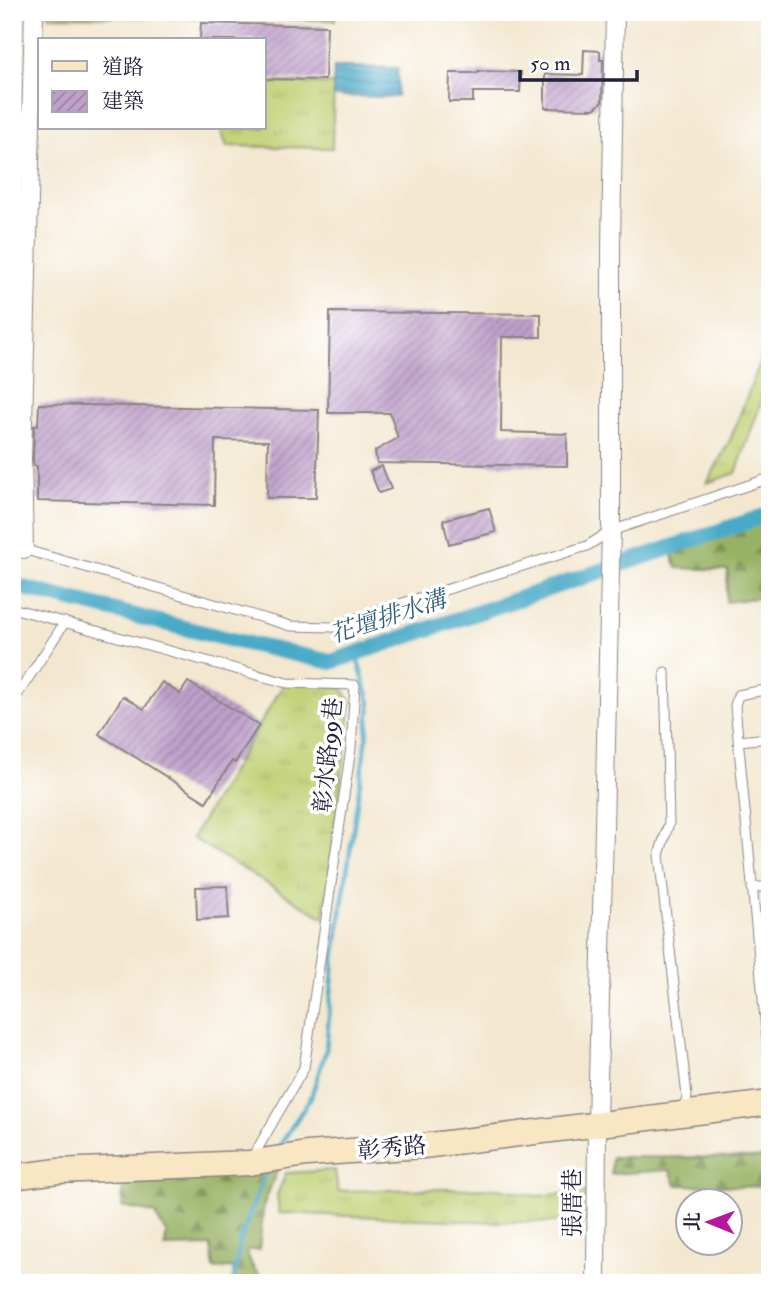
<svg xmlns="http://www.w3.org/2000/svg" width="782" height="1295" font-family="'IM FELL Double Pica','Noto Serif TC',serif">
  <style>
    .grass { fill: url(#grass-tufts); stroke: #717957; stroke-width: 2 }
    .forest { fill: url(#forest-firs); stroke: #5d6a50; stroke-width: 2 }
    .water { fill: url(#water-rules); stroke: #366682; stroke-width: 2 }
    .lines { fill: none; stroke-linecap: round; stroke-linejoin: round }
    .stream { stroke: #49aac8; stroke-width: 4.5 }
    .canal { stroke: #49aac8; stroke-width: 16 }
    .building { fill: url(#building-hatch) }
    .lane-casing { stroke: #8a8485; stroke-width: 11 }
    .street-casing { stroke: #8a8485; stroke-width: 20 }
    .secondary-casing { stroke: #8a8485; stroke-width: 27 }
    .lane { stroke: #fff; stroke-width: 9 }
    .street { stroke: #fff; stroke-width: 18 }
    .secondary { stroke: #f9e7c3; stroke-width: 24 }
    .labels { text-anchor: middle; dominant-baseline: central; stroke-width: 7; stroke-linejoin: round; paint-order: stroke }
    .street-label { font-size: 23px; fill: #22223b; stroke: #fff }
    .water-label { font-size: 24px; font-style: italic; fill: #345f7a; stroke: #fff }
  </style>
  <defs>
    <pattern id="grass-tufts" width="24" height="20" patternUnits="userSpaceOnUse" patternTransform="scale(1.75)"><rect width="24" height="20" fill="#c0d073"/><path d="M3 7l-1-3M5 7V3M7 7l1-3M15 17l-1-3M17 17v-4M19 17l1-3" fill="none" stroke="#a5b264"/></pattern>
    <pattern id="forest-firs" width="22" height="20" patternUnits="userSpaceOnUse" patternTransform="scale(1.75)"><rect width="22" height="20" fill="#98b265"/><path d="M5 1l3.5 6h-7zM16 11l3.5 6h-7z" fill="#7c9054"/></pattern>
    <pattern id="water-rules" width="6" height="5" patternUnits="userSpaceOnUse" patternTransform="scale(1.75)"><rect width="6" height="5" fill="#49aac8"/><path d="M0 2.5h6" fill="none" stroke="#3c8aa4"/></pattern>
    <pattern id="building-hatch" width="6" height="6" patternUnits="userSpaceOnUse" patternTransform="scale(1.75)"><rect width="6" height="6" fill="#c0a0cb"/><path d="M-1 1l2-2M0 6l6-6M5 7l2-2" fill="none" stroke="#9c82a6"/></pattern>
  </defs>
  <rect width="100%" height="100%" fill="#fff"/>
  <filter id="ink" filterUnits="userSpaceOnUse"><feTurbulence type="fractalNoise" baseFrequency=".0143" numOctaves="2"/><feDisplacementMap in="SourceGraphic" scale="14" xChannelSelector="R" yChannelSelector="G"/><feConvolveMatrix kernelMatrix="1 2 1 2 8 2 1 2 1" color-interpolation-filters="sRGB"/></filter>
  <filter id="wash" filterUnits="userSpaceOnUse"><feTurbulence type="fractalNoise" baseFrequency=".00686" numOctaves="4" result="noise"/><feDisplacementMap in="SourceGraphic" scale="28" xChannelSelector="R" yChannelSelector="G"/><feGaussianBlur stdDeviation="1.57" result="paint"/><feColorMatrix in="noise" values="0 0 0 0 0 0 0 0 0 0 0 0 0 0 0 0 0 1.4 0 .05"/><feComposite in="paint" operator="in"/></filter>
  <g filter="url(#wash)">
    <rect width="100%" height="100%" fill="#f3e7cf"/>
    <path class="grass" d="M49,12h286v8l-286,-4z
      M264,82l70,2 -2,64 -105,-2 -7,-18h44z
      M770,337v40l-34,96 -29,10 23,-43z
      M286,680l56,8 9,14 -27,216 -132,-80z
      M335,1170l3,21 161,-3 37,8 61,-5 -2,23 -12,8h-90l-214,-9 -2,-18 9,-22z"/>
    <path class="forest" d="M770,509v87l-44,6 2,-32 -51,-2 -8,-22z
      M612,1157l158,1v29l-94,-2 -6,-15 -59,4z
      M282,1158l-18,46 -5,46h-12c3,16 9,24 23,33h-36l-1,-15 -19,1 -3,-23 -46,1 1,-14 -12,-20 -32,-6 1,-32z"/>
    <path class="water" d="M334,67l64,1 -1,29 -64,-1z"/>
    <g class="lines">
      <path class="stream" d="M277,1150l34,-53 15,-47 8,-90 33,-225 3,-32 -14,-49
        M233,1283l7,-42 26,-71"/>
      <path class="canal" d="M12,585l224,56 95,21 439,-148"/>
    </g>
    <g id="blocks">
      <path class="building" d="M201,23l126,3 -2,54 -61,-1v-39h-64z
        M584,50l16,1v9h3l-1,42 -8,7 -49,-1v-34l38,1z
        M478,71l43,1 -1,20h-47v10h-24l1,-29h28z
        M330,312l211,2v23h-39l-1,95 66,2v32l-190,-3 -2,-12 23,-13 -8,-25h-62z
        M39,404l280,6 -3,88h-49l1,-57 -53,-1 -1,65 -177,-4v-35h-3l-1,-6 1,-34h4z
        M382,466l9,23 -12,4 -9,-22z
        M489,508l7,24 -47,12 -6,-24z
        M162,682l18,12 8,-12 71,43 -24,38 -3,-2 -26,41 -107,-68 24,-38 21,13z
        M227,886l2,32 -32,2 -1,-33z"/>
    </g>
  </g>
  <g filter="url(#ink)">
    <use href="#blocks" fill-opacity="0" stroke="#8a8485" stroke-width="2"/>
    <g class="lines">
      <defs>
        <path id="lane" d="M12,546l279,80 42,1 44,-16 210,-65 24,-15 159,-53
          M12,608l275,75 68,2 -4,63 -47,320 -53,92
          M665,672l4,151 -10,32 28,241 -3,17
          M770,689l-32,6 -3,11 35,366
          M12,703l53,-81
          M738,741l32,-3
          M752,888l18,-2"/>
        <path id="street" d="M24,549l-2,-89 12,-448
          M596,1283l1,-159 14,-593v-286l4,-233"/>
        <path id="secondary" d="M12,1177l46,-6 191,-8 58,-9 116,-8 347,-43"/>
      </defs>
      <use href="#lane" class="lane-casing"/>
      <use href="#street" class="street-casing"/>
      <use href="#secondary" class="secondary-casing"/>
      <use href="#lane" class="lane"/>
      <use href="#street" class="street"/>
      <use href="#secondary" class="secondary"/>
    </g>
  </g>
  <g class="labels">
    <g class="street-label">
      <text transform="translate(328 755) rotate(-84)">彰水路99巷</text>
      <text transform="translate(392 1148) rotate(-5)">彰秀路</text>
      <text transform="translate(572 1203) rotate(-90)">張厝巷</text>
    </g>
    <g class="water-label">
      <text transform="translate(388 617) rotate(-18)">花壇排水溝</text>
    </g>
  </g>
  <rect width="782" height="1295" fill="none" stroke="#fff" stroke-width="42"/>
  <rect x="38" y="38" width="228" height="91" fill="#ffffff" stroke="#a7a7b1" stroke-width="2"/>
  <rect x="52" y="61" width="35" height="10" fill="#f9e7c3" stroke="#a7a7b1" stroke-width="2"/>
  <text x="102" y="74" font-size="21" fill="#22223b">道路</text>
  <rect x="52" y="91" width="35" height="21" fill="url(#building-hatch)" stroke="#a7a7b1" stroke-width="2"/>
  <text x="102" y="108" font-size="21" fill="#22223b">建築</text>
  <g transform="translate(709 1222) rotate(271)"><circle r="33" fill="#ffffff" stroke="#a7a7b1" stroke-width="2"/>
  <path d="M0-5L12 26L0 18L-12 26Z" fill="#b5179e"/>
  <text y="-10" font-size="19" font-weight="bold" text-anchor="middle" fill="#22223b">北</text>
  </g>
  <path d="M520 70v10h117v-10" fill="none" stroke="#22223b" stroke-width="3.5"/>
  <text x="530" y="70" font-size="21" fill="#22223b" stroke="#ffffff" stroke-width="5" paint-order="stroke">50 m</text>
</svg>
